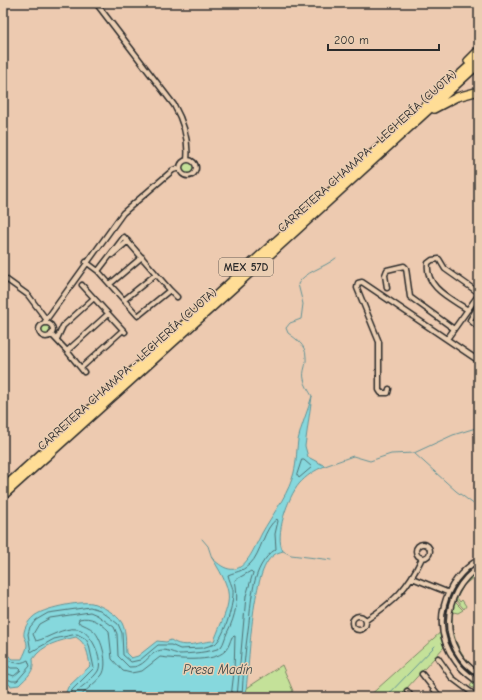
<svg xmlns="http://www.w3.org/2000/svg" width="482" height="700" font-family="'Comic Neue',sans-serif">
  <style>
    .green { fill: #c4e199; stroke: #788662 }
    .water { fill: #86d8dd; stroke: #629396 }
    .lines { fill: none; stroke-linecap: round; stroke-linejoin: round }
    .shore { stroke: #4f7072; stroke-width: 1 }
    .stream { stroke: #629396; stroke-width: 1 }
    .street-casing { stroke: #2b2b2b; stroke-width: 7 }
    .highway-casing { stroke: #2b2b2b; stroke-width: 10 }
    .street { stroke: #ebceb2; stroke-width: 4 }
    .highway { stroke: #ffdd96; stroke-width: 7 }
    .labels { text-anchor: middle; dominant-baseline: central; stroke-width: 3; stroke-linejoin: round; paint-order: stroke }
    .shield { fill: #ebceb2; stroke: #655c54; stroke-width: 1 }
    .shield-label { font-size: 11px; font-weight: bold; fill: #2b2b2b }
    .street-label { font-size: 12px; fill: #2b2b2b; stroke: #ebceb2 }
    .water-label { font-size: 13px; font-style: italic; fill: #394546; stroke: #ebceb2 }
  </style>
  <rect width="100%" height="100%" fill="#edcab0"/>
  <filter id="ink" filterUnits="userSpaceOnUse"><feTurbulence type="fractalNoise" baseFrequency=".025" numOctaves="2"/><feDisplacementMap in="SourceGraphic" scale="8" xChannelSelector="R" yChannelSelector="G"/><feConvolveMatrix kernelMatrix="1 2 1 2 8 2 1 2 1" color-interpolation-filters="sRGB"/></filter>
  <g filter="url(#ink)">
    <path class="green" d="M182 168a6 6 0 1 1 12 0a6 6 0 1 1-12 0Z
      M40 331a6 6 0 1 1 12 0a6 6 0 1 1-12 0Z
      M479,570v3l-15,12 -7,13 3,4 2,-2 4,6 -2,3 -10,-11 11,-17z
      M453,600l10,10 -5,3 -5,-1c-4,23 8,46 26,59v3c-28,-22 -31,-41 -26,-74z
      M443,630v6l13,27 23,20v9l-9,-6 3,-4 -16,-14 -13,-21 -38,42 6,8h-44z
      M282,665l11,26 -7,6h-41l2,-9z"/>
    <path class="water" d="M312,396l-7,50 3,11 17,9c-10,4 -19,10 -26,18 -11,13 -25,52 -16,67 -3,1 -7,2 -9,4 -24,14 -24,114 -29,142h-181l4,-10 22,-21c-2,-12 -3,-22 -14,-29 -17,4 -33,7 -43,22 2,13 -6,18 -14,26l-8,1 -8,-6v-28l10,7h9c2,-5 5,-9 5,-14 0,-4 -2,-6 -3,-9 -1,-6 4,-15 9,-19 9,-9 47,-16 59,-14 10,3 25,11 30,20 5,10 3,20 4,30l5,5 7,-2 19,-15 9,1 5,-2c13,10 30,1 43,1 16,-41 23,-43 -2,-83 28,28 38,-2 50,-25 10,-18 23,-34 30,-54 5,-14 4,-25 6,-39 3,-14 10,-30 14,-44z"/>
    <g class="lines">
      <path class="shore" d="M302,460h2l8,7 -13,11 -2,-3z
        M3,657c9,6 16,8 25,3l2,6 -13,15h-5l-9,-4
        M3,663l8,5h8l2,2 -7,6 -11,-4
        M68,697l4,-7 22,-22 -5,-23 -3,-6 -9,-5 -23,5 -23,13 -3,-18 2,-7 6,-7 12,-7 42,-6 10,3 18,14 4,9 1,22 8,7 9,-2 18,-15h13l9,4 22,-1 13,-4c10,-8 19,-41 18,-54 -1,-5 -4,-10 -5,-15 9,-4 12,-2 22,-11 11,-10 14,-37 27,-45l1,2 -3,13 1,15c-26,17 -24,54 -28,81 -3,22 -5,45 -6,67
        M73,697l3,-5c6,-6 17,-13 22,-21 6,-11 -7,-41 -21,-42 -14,-2 -28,9 -41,12l-3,-7 6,-10 11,-6 40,-6 7,3 17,12 3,7 1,22 11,11c16,1 18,-12 29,-16 7,-3 14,2 21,3 8,0 36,-2 42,-7 3,-4 4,-10 6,-14 9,-18 12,-34 8,-53l16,-9 2,2 -7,23 -9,101
        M80,697c6,-8 16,-14 22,-22 7,-10 0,-36 -8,-44 -4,-4 -11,-6 -16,-9l1,-3c12,-3 21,3 30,12l3,28 11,12 8,2 11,-2 18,-14c16,2 53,6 65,-6 4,-4 5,-10 7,-14l3,-1 -1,36 -3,25"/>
      <path class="stream" d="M312,396c-3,-5 -7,-11 -8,-17 -2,-8 3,-14 2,-22 0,-12 -10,-18 -18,-24l-2,-5 4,-5 11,-4 2,-15 -5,-20c6,-12 26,-16 38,-26
        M414,453l42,38 23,17
        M325,466l28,-10 17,5 21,-7 23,-1 39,-18 26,-8
        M202,539l6,7 4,12
        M283,551l8,4 41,5
        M386,697l49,-51"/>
      <defs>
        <path id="street" d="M96,3l78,102c9,16 15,36 13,55
          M180 168a8 8 0 1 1 16 0a8 8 0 1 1-16 0Z
          M112,255l16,-14
          M86,262l12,9 40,45 32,-26 -46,-53 -26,34
          M3,277l25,18 18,24
          M110,284l32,-27
          M82,285l43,47
          M387,288l-2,-13 2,-5 17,-4 2,2 4,29 44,32
          M170,290l7,7
          M124,300l32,-26
          M479,305l-9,15 9,8
          M468,310c-18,-12 -43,-22 -40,-47l4,-3 7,-1 6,10 34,24
          M39 330a7 7 0 1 1 14 0a7 7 0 1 1-14 0Z
          M44,323l79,-110 50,-43 7,-2
          M51,334l16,17 41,-37
          M57,339l6,-13 31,-28
          M447,339l32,-45
          M67,351l17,21
          M81,368l42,-38
          M389,389l-1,4h-7l-2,-3v-48l-22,-54 1,-5 4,-1 117,79
          M416 551a7 7 0 1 1 14 0a7 7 0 1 1-14 0Z
          M479,559c-36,23 -50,67 -23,103 6,9 15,15 23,21
          M479,567c-39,26 -41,82 0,107
          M412,578l35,14
          M352 623a7 7 0 1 1 14 0a7 7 0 1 1-14 0Z
          M366,620c28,-18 42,-32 56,-62
          M438,658l14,20 24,18
          M422,674l18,23
          M407,691l5,6"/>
        <path id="highway" d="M468,61l11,-11
          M434,109l23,-12 22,-6
          M3,488l476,-431
          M3,496l234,-211 242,-221"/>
      </defs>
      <use href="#street" class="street-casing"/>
      <use href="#highway" class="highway-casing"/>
      <use href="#street" class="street"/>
      <use href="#highway" class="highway"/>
    </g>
  </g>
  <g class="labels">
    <rect class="shield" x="219" y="258" width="54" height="18" rx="3"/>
    <g class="shield-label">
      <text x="246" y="267">MEX 57D</text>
    </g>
    <g class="street-label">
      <text transform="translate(367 151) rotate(-42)">CARRETERA CHAMAPA - LECHERÍA (CUOTA)</text>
      <text transform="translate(127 369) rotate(-42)">CARRETERA CHAMAPA - LECHERÍA (CUOTA)</text>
    </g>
    <g class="water-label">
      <text x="218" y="669">Presa Madín</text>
    </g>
  </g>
  <rect width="482" height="700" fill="none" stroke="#ebceb2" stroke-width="16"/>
  <rect x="8" y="8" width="466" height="684" fill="none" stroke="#2b2b2b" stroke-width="1.5" filter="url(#ink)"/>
  <path d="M328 44v6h111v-6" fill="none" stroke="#2b2b2b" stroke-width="2"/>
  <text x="334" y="44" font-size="12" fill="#2b2b2b" stroke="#ebceb2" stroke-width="3" paint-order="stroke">200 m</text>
</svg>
